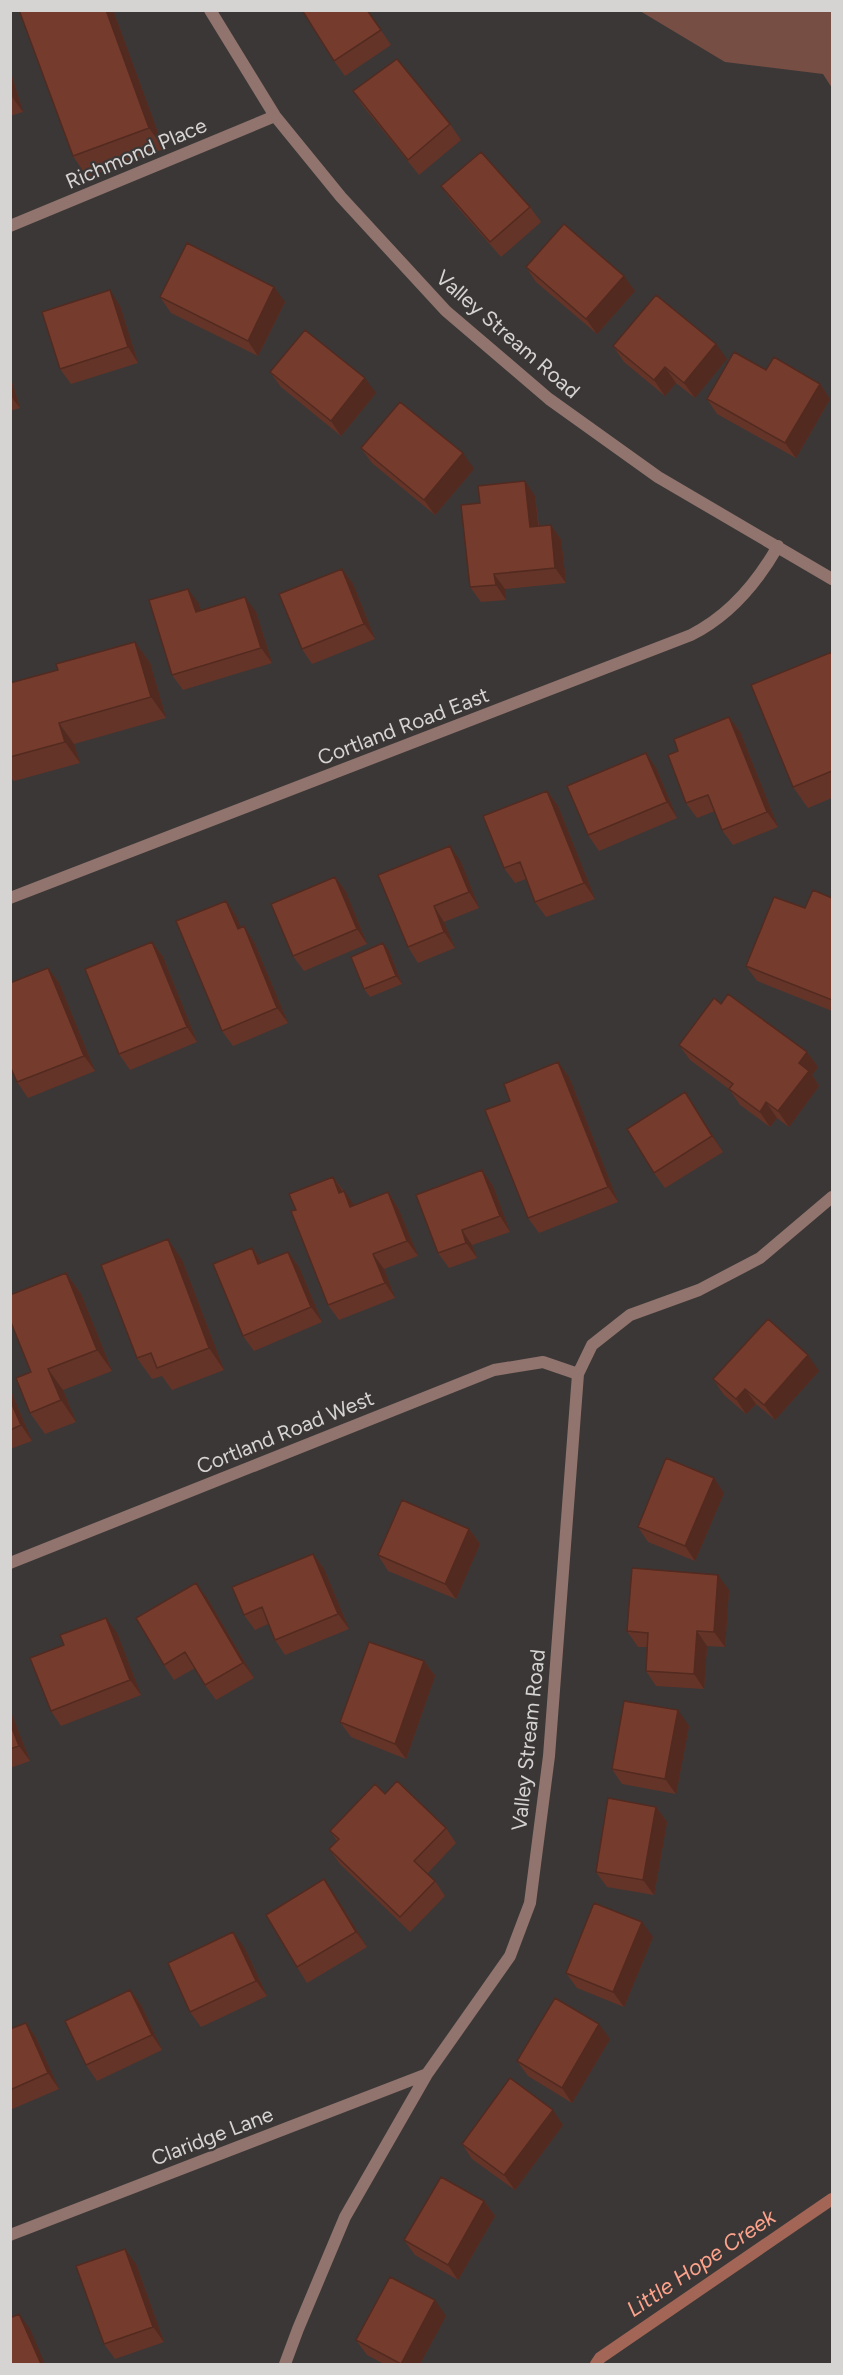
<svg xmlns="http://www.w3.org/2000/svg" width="843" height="2375" font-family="Figtree,sans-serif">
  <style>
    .green { fill: #774e43 }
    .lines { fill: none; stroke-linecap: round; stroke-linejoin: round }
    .stream { stroke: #a36656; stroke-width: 12 }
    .street { stroke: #90746d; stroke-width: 12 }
    .wall { fill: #653428 }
    .shaded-wall { fill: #522a20 }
    .building { fill: #753c2e; stroke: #522a20; stroke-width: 1.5 }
    .labels { text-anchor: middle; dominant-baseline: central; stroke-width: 4.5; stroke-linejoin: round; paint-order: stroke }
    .street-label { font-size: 21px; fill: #d6d4d3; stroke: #3b3736 }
    .water-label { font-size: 22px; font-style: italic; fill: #fda38c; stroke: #3b3736 }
  </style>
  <rect width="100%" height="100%" fill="#3b3736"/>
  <path class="green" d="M640,11h192v77l-9,-14 -98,-12z"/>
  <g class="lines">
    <path class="stream" d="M596,2364l4,-6 232,-159"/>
    <path class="street" d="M210,10l65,106 66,81 105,114 103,88 109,78 174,102
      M10,226l265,-110
      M10,898l681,-263c38,-19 66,-52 87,-89
      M10,1563l484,-193 49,-8 35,12
      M10,2235l417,-161
      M285,2364l13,-35 47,-112 82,-143 83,-118 20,-53 19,-147 29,-382 14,-29 38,-30 69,-25 61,-32 72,-61"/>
  </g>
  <path class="wall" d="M19,10h94l51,139 -77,28 -14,-21z
    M367,10l24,35 -46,31 -11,-15z
    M10,70l13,42 -13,4z
    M353,91l97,33 11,16 -42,35 -56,-69z
    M441,186l89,21 11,15 -40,35 -49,-56z
    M526,267l109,24 -38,43 -61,-52z
    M160,297l125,5 -27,54 -87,-43z
    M120,306l18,57 -67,21 -11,-15z
    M613,346l114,13 -32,39 -19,-15 -11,13 -41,-34z
    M766,370l54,14 10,15 -34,59 -79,-44 -10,-15z
    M270,372l106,21 -35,43 -60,-49z
    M10,376l10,32 -10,3z
    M361,448l113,21 -39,46 -63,-52z
    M535,496l4,30 12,-1 10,15 5,43 -61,6 1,11 -25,2 -11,-15z
    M342,569l11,15 22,55 -63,25 -10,-15z
    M199,604l2,7 55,1 16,51 -89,27 -11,-15z
    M135,642l15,21 16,55 -92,26 6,19 -66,18 -4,-4v-94l48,-13z
    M832,652v146l-24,10 -15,-21z
    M729,717l11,15 38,95 -45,18 -11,-15 -7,-19 -18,7 -11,-15 -8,-52z
    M656,768l21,50 -78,33 -11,-16z
    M547,791l11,15 37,93 -49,18 -11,-15 -9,-23 -11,4 -11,-15z
    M461,862l18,46 -35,14 11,26 -37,15 -10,-16z
    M335,877l11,15 21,52 -63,27 -11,-15z
    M832,898v113l-75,-30 -11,-15 59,-58z
    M226,901l10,15 5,12 13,14 34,81 -55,23 -11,-15z
    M152,942l11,15 34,85 -67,28 -11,-16z
    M383,943l6,8 13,33 -32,13 -6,-8z
    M48,968l11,15 36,88 -67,27 -11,-16z
    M721,1004l86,48 11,15 -6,8 7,11 -30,41 -12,-9 -7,9 -30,-22 -11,-16 -39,-29 -11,-15z
    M569,1077l49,125 -79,31 -11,-15z
    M685,1092l38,60 -58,36 -11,-15z
    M482,1170l11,16 17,46 -38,13 5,13 -28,10 -11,-15z
    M333,1177l21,28 34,-13 10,16 20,48 -34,13 11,29 -56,22 -11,-15 -32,-95z
    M252,1248l10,14 26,-10 11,15 23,55 -68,29 -11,-15z
    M182,1260l42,110 -52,20 -10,-14 -10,3 -15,-21z
    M66,1273l15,21 31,77 -49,19 13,32 -31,12 -15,-21 1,-41z
    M819,1371l-44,49 -19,-16 -10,10 -22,-19 -11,-16z
    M10,1389l22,52 -22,8z
    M724,1493l-29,68 -47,-19 -10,-15z
    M469,1529l11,15 -24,55 -68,-28 -10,-16z
    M313,1554l11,15 25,60 -64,26 -10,-15 -7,-16 -13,6 -11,-15z
    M729,1590l-4,57 -18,-1 -3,43 -48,-3 -10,-15 1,-24h-9l-11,-16z
    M207,1598l47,80 -38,22 -11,-15 -10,-17 -21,12 -10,-15z
    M117,1633l24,62 -80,31 -10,-15z
    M424,1661l11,15 -29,83 -55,-22 -11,-15z
    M10,1710l20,51 -20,7z
    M689,1726l-13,68 -54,-10 -10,-15z
    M385,1794l61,34 10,15 -29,31 8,7 10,15 -35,36 -70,-68 -11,-15 8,-8 -7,-10z
    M656,1807l11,15 -13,73 -47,-8 -11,-15z
    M335,1895l32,52 -60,36 -10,-16z
    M653,1937l-29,70 -47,-19 -11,-15z
    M244,1947l23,49 -66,31 -11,-15z
    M130,1990l11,15 21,45 -65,31 -11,-16z
    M26,2023l10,15 23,51 -49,21v-81z
    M610,2039l-38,64 -44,-27 -11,-15z
    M563,2125l-48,65 -43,-31 -10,-15z
    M484,2201l11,15 -37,64 -43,-25 -11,-15z
    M136,2264l28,78 -49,17 -11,-15z
    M446,2316l-26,48h-36l-17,-9 -11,-15z"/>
  <path class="shaded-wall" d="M106,10h7l51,139 -15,-21z
    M10,70l13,42 -11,-15 -2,-6z
    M624,276l11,15 -38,43 -11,-15z
    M274,287l11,15 -27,54 -10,-15z
    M110,290l10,16 18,57 -10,-16z
    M716,344l11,15 -32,39 -11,-15z
    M665,367l11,16 -11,13 -11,-16z
    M10,376l10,32 -10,-13z
    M365,378l11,15 -35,43 -10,-15z
    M820,384l10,15 -34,59 -11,-15z
    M463,453l11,16 -39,46 -11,-15z
    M525,481l10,15 5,46 -10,-15z
    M551,525l10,15 5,43 -11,-15z
    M342,569l11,15 22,55 -11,-15z
    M494,574l11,15 1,11 -10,-15z
    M188,589l11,15 7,24 -10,-16z
    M245,597l11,15 16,51 -11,-15z
    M135,642l15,21 16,55 -15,-21z
    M729,717l11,15 38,95 -11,-15z
    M59,723l15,21 6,19 -15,-21z
    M646,753l10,15 21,50 -10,-16z
    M547,791l11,15 37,93 -11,-16z
    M450,846l11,16 18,46 -10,-16z
    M335,877l11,15 21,52 -10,-15z
    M226,901l10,15 12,28 -10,-15z
    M434,906l10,16 11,26 -11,-16z
    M244,926l10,16 34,81 -11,-15z
    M152,942l11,15 34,85 -10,-15z
    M383,943l6,8 13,33 -6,-8z
    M48,968l11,15 36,88 -11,-15z
    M807,1052l11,15 -6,8 7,11 -30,41 -11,-16 21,-48z
    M558,1062l11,15 49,125 -10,-15z
    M685,1092l10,15 28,45 -11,-16z
    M766,1102l11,16 -7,9 -10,-15z
    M482,1170l11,16 17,46 -10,-16z
    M333,1177l10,15 -4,1z
    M344,1191l11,15 -5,1z
    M388,1192l10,16 20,48 -11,-15z
    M462,1230l10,15 5,13 -11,-15z
    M168,1239l14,21 42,110 -15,-22z
    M252,1248l10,15 -4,1z
    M288,1252l11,15 23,55 -11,-15z
    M373,1254l11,15 11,29 -10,-15z
    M66,1273l15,21 31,77 -15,-21z
    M808,1355l11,16 -44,49 -11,-15z
    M48,1369l15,21 13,32 -15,-22z
    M10,1389l22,52 -11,-16 -11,-25z
    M745,1389l11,15 -10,10 -10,-15z
    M714,1478l10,15 -29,68 -10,-15z
    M469,1529l11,15 -24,55 -11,-15z
    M313,1554l11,15 25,60 -11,-15z
    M718,1575l11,15 -4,57 -11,-15z
    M196,1583l11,15 47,80 -11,-15z
    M106,1618l11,15 24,62 -11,-15z
    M697,1631l10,15 -3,43 -10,-15z
    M424,1661l11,15 -29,83 -11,-15z
    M10,1710l20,51 -11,-15 -9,-23z
    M678,1710l11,16 -13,68 -11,-15z
    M656,1807l11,15 -13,73 -11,-15z
    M324,1879l11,16 32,52 -11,-15z
    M642,1922l11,15 -29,70 -11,-15z
    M233,1932l11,15 23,49 -11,-15z
    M130,1990l11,15 21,45 -10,-15z
    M26,2023l10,15 23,51 -11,-16z
    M599,2024l11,15 -38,64 -10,-15z
    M553,2110l10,15 -48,65 -11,-15z
    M484,2201l11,15 -37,64 -10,-15z
    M125,2249l11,15 28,78 -11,-15z
    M435,2300l11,16 -26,48h-19z
    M19,2314l11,15 15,35h-4z"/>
  <path class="building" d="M19,10h87l43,118 -76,28z
    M302,10h65l14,20 -47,31z
    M397,59l53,65 -42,36 -55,-69z
    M481,152l49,55 -40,35 -49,-56z
    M564,224l60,52 -38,43 -60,-52z
    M187,243l87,44 -26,54 -88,-44z
    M110,290l18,57 -68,22 -18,-57z
    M656,295l60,49 -32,39 -19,-16 -11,13 -41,-34z
    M305,330l60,48 -34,43 -61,-49z
    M734,352l32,18 8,-13 46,27 -35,59 -78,-44z
    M400,402l63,51 -39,47 -63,-52z
    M525,481l5,46 21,-2 4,43 -61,6 2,11 -26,2 -9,-82 19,-2 -2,-17z
    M342,569l22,55 -62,25 -23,-55z
    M188,589l8,23 49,-15 16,51 -89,27 -23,-75z
    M135,642l16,55 -92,26 6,19 -55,15v-74l48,-13 -2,-6z
    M832,652v119l-39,16 -42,-102z
    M729,717l38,95 -45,18 -14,-35 -22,8 -18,-48 10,-4 -4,-12z
    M646,753l21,49 -79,33 -21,-49z
    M547,791l37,92 -49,19 -15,-40 -16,6 -21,-52z
    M450,846l19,46 -35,14 10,26 -36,15 -30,-72z
    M335,877l22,52 -64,27 -22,-52z
    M813,890l19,8v102l-86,-34 28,-69 31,11z
    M226,901l12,28 6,-3 33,82 -55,23 -46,-110z
    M152,942l35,85 -68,27 -34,-85z
    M383,943l13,33 -32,13 -13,-32z
    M48,968l36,88 -67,26 -7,-16v-83z
    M728,994l79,58 -8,11 10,8 -31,40 -12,-9 -6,10 -31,-23 4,-5 -54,-39 35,-47 7,6z
    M558,1062l50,125 -80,31 -43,-108 25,-9 -6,-17z
    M685,1092l27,44 -58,37 -27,-44z
    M482,1170l18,46 -38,14 4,13 -28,10 -22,-58z
    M333,1177l6,16 5,-2 6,16 38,-15 19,49 -34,13 12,29 -57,22 -37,-94 5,-1 -7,-16z
    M168,1239l41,109 -52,20 -6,-15 -14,5 -36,-93z
    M252,1248l6,16 30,-12 23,55 -68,29 -30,-72z
    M66,1273l31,77 -49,19 13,31 -31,13 -14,-35 15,-6 -21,-52v-25z
    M768,1319l40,36 -44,50 -19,-16 -9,10 -23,-20z
    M10,1400l11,25 -11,5z
    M666,1458l48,20 -29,68 -47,-19z
    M402,1500l67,29 -24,55 -67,-29z
    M313,1554l25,60 -63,26 -13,-33 -18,8 -12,-28z
    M632,1568l86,7 -4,57 -17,-1 -3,43 -48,-3 2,-38 -21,-2z
    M196,1583l47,80 -38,22 -20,-33 -21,13 -28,-47z
    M106,1618l24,62 -79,31 -21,-53 34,-13 -4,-10z
    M369,1642l55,19 -29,83 -55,-22z
    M624,1701l54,9 -13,69 -53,-10z
    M10,1723l9,23 -9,3z
    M397,1781l49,47 -32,33 21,20 -35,36 -71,-68 10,-10 -9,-8 45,-47 10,10z
    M608,1798l48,9 -13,73 -47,-8z
    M324,1879l32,53 -59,35 -31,-52z
    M594,1903l48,19 -29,70 -47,-19z
    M233,1932l23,49 -66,31 -22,-49z
    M130,1990l22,45 -66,30 -21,-44z
    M555,1998l44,26 -37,64 -45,-27z
    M26,2023l22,50 -38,17v-61z
    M510,2078l43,32 -49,65 -42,-31z
    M441,2177l43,24 -36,64 -44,-25z
    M125,2249l28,78 -49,17 -28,-78z
    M390,2277l45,23 -34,64 -45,-24z
    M19,2314l22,50h-31v-46z"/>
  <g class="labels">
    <g class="street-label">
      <text transform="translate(136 153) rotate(-23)">Richmond Place</text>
      <text transform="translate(508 334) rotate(41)">Valley Stream Road</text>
      <text transform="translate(403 726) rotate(-21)">Cortland Road East</text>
      <text transform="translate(285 1432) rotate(-22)">Cortland Road West</text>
      <text transform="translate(528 1740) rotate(-84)">Valley Stream Road</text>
      <text transform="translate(212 2136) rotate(-21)">Claridge Lane</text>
    </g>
    <g class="water-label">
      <text transform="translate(701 2263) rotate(-34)">Little Hope Creek</text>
    </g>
  </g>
  <rect width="843" height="2375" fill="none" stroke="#d6d4d3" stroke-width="24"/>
</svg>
